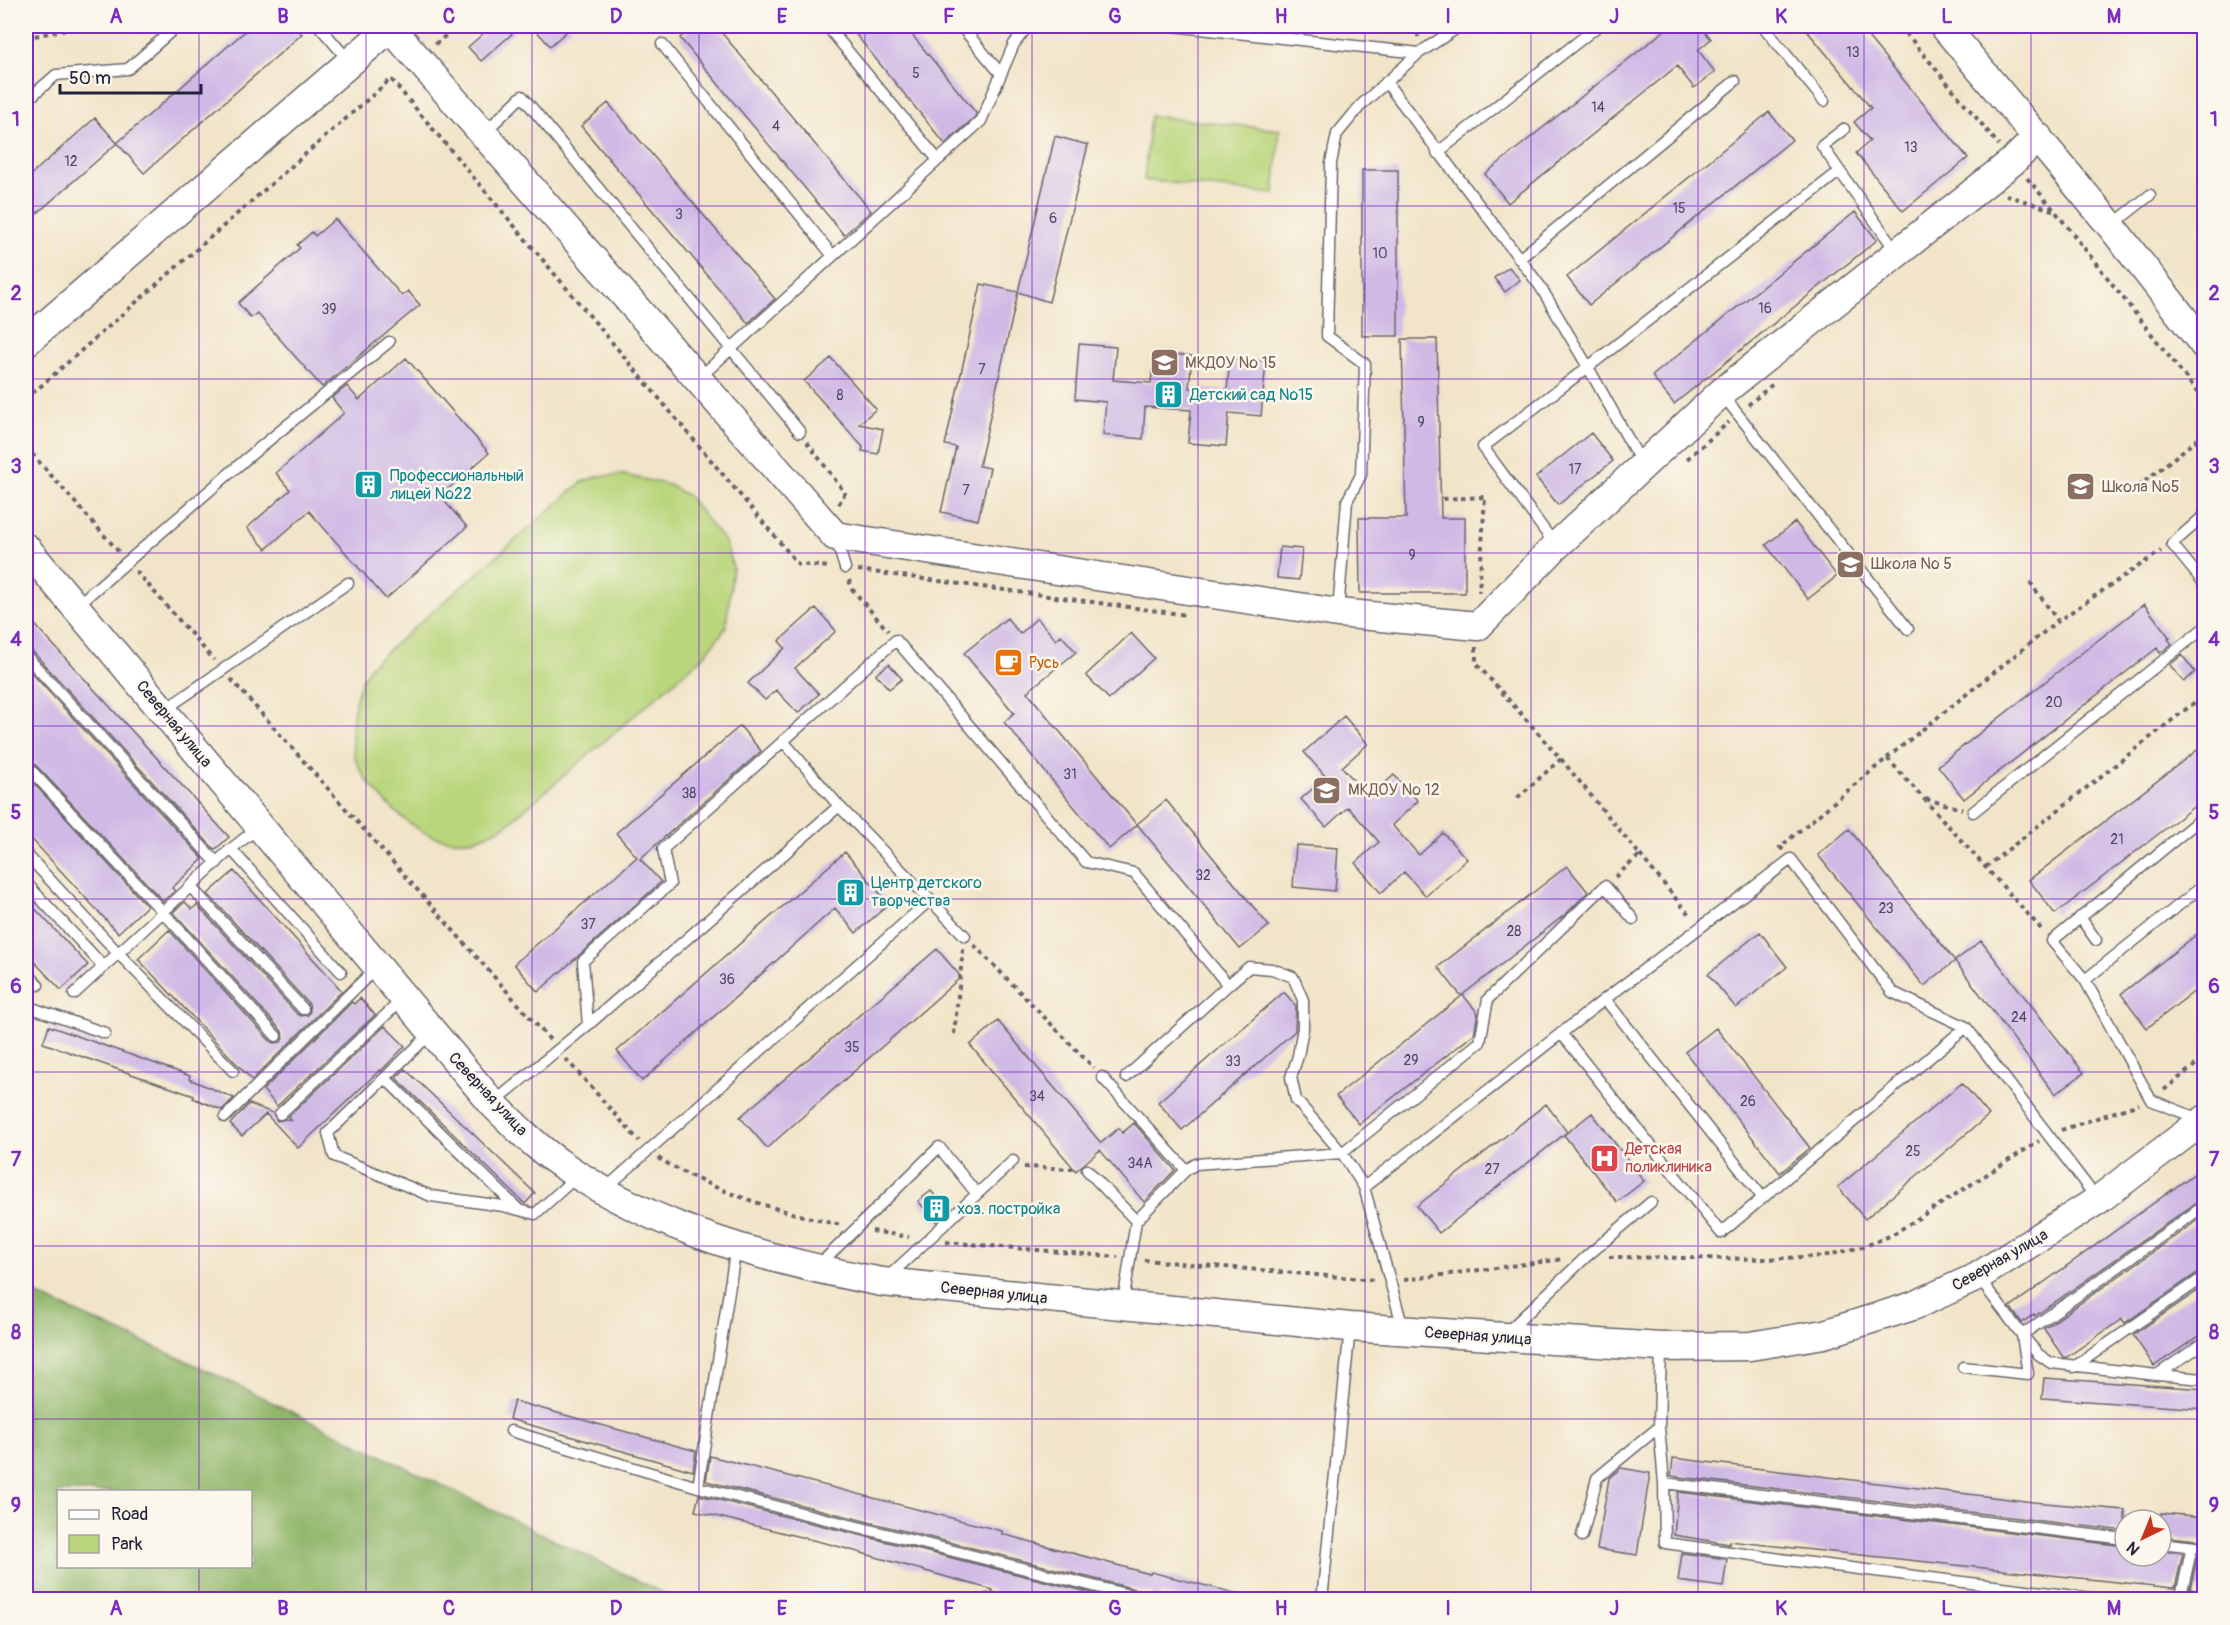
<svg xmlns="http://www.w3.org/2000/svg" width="2230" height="1625" font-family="Pangolin,sans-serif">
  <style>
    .green { fill: #b9d67c; stroke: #6e7c5c; stroke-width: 1.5 }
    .forest { fill: #92b76c; stroke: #5a6c54; stroke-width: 1.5; fill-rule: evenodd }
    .building { fill: #cfb9e5 }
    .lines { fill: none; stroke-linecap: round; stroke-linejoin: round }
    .service-casing { stroke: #6a666c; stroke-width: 13 }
    .tertiary-casing { stroke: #6a666c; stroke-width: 31 }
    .path { stroke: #6a666c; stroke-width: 4; stroke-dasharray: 4.5 4.5; stroke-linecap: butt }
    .service { stroke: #fff; stroke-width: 10 }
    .tertiary { stroke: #fff; stroke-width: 28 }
    .grid { fill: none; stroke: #7b2cbf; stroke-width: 1.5; stroke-opacity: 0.55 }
    .labels { text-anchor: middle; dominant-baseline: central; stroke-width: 5; stroke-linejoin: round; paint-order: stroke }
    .number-label { font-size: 14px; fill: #4d4866 }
    .education-label { font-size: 16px; fill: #785e54; stroke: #fbf7ec; text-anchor: start }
    .culture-label { font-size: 16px; fill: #0d838f; stroke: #fbf7ec; text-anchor: start }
    .food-label { font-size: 16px; fill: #c56008; stroke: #fbf7ec; text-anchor: start }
    .street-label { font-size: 16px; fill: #22223b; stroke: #fbf7ec }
    .health-label { font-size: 16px; fill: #be3a42; stroke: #fbf7ec; text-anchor: start }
    .neatline { fill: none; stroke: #7b2cbf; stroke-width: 2 }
    .grid-label { font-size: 20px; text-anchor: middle; font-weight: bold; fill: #7b2cbf }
  </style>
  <rect width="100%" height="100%" fill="#fbf7ec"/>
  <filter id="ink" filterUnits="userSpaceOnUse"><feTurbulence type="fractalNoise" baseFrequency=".0167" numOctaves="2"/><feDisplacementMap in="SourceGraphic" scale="12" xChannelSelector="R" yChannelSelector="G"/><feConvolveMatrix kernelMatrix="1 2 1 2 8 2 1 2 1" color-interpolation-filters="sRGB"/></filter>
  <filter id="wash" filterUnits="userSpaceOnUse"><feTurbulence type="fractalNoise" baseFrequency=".008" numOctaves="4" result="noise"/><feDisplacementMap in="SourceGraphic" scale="24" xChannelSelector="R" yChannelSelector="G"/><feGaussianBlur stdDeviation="1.35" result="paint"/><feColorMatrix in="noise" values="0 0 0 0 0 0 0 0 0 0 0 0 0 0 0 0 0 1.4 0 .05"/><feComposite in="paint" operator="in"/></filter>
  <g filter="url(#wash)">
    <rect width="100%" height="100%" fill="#f1e4c8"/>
    <path class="green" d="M1150,116l130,14 -6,64 -130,-14z
      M624,475l45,10 19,11 37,46 8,25 -7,61 -22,28 -199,170c-9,4 -19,10 -29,13 -13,3 -34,1 -46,-4 -26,-11 -66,-50 -75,-77 -6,-18 -2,-55 5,-73 2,-7 7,-13 11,-20l211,-183 17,-6z"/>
    <path class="forest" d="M26,1290l176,78 473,231h-649zM58,1492h192v74h-192z"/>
    <g id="blocks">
      <path class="building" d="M251,26h43l8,8 -158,139 -27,-30z
        M492,26h29l-40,35 -13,-14z
        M532,26h41l-23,20z
        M694,26h22l155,185 -27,24 -164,-197z
        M849,26h56l71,87 -1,4 -30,27z
        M1670,26h30l11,13 -13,11 17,22 -21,16 -17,-22 -169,137 -23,-29z
        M1803,26h56l109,132 -65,53 -47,-58 14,-12 -16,-19 17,-14z
        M608,103l167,196 -27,24 -167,-197z
        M1769,112l23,28 -203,165 -22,-28z
        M95,118l22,25 -91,80v-44z
        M1055,136l33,9 -39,157 -31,-10z
        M1362,170h36v166h-36z
        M1855,212l22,28 -203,164 -22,-28z
        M335,219l67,77 6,-5 12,14 -98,82 -65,-74 -6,5 -13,-15 62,-55 -3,-3 15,-13 3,4z
        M1509,267l11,13 -15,12 -11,-14z
        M981,284l37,8 -39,174 11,2 -12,52 -37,-8 15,-65 -11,-2z
        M1402,339h35l4,179h24v75h-105l-1,-75h47z
        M1079,344l37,3 -3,33 38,3 3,-30 38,3 -3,32 38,3 3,-33 36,3 -5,55 -32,-3 -3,33 -38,-3 3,-33 -46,-3 -2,32 -40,-4 3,-33 -31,-3z
        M406,358l83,95 -49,43 27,31 -81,72 -77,-88 -43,38 -19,-21 43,-38 -14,-17 68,-60 -12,-15 15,-12 12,14z
        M831,358l45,51 -17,15 24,5 -5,25 -16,-3 1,-4 -59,-66z
        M1591,433l22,28 -55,44 -22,-28z
        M1795,522l42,54 -29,23 -42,-54z
        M1280,547l22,2 -3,31 -22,-2z
        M2144,604l26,34 -2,1 4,5 -12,9 -3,-5 -193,151 -26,-33z
        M816,608l20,23 -41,37 24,26 -21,19 -22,-23 -11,10 -17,-17 37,-35 -6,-7z
        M26,615l203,222 -12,11 -3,1 -182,-198 -6,-2z
        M1007,618l13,16 17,-16 19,22 5,-5 15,17 -49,40 110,133 -28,24 -105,-127 10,-9 -50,-60z
        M1131,633l23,25 -45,41 -23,-24z
        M2182,655l13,17 -11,10 -14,-17z
        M889,664l13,15 -13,10 -13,-15z
        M26,667l177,192 -31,29 3,3 -12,10 -132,-141 -5,-2z
        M1344,716l24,28 -26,23 27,30 25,-22 24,26 -26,24 27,30 24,-22 24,26 -41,37 -22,-24 -23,21 -26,-30 24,-21 -31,-35 -22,20 -25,-28 25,-22 -22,-25z
        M740,726l21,25 -121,108 21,23 -123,110 -24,-28 123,-107 -21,-24z
        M2205,744v54l-150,116 -26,-34z
        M26,775l121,131 -29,27 -92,-100z
        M1166,800l103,126 -29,23 -103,-125z
        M1849,829l106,132 -31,25 -106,-131z
        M1296,845l42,3 -3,43 -42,-4z
        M845,852l44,52 -33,29 -21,-25 -193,173 -25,-30z
        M1567,866l21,26 -21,21 -106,83 -23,-29z
        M234,871l108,120 -90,89 -114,-121 31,-29 101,111 4,2 7,-1 2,-4 -1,-7 -109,-119 12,-10 7,7 5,-4 100,109 4,2 7,-1 2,-4 -1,-7 -101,-110z
        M26,899l62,66 -27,25 -35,-37z
        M2205,928v55l-58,45 -26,-34z
        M1760,932l27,35 -51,41 -28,-34z
        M1981,941l103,132 -29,21 -100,-133z
        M937,949l24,28 -194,171 -27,-31z
        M1284,992l12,14 -1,25 -113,99 -24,-28z
        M1463,995l15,18 -4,21 -115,90 -23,-28z
        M360,998l15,17 -98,91 -14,-16 89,-88 2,2z
        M998,1021l103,122 18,-15 3,5 12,-10 41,47 -31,32 -44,-52 -24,21 -106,-126z
        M49,1026l141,50 -1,3 45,19 -12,12 -29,-12 1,-2 -151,-53z
        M385,1026l20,20 -24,25 -1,-1 -82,78 -32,-34 -24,22 -12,-12 19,-20 24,9 4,8 9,-2 6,2 -4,-4z
        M1716,1028l94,120 -30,25 -95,-121z
        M405,1069l130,124 -10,11 -129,-126z
        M1962,1083l27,32 -124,104 -27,-32z
        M1546,1104l21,28 -128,101 -22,-27z
        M1592,1113l52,68 -27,21 -53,-67z
        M2205,1166v33l-5,1 -165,116 -1,-2 -12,9 -12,-16z
        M931,1191l17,20 -12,11 -18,-21z
        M2205,1215v55l-5,1 -75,52 -3,-4 -55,38h-4l-19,-28z
        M2205,1286v46l-51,34 -21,-31z
        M2044,1378l161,11v20l-163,-11z
        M514,1401l182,50 -3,20 -184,-52z
        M710,1456l292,75v3l148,40 1,-2 88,22v5h-52l-27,-6 -1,6h-3l-5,-6 -445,-112z
        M1673,1458l360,44 92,8v21l-454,-55z
        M1621,1468l29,5 -13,82 -40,-6 12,-71z
        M1678,1492l447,54v10h36v-5l22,2 -8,35h-2l-444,-47v3l-55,-9z
        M699,1495l417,104h-93l-31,-7 1,-2 -160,-45 -138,-34z
        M2161,1513l44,4v24l-44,-5z
        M1682,1553l45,6 -4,28 -45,-6z
        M2198,1555h7v36l-15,-2z"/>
    </g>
  </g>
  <g filter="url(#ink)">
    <use href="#blocks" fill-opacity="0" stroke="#6a666c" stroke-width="1.5"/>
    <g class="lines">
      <defs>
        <path id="service" d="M319,26l31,36
          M827,26l111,134
          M961,26l40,48
          M1173,26l246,27
          M1763,26l61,75
          M662,44l171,212
          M1386,82l154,204 48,81 54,97
          M26,101l30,-26 72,-6 49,-43
          M1844,129l-22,17 74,105
          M484,133l38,-37 278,336
          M1437,153l161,-127
          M2111,226l39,-31
          M1519,259l216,-178
          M699,378l282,-257 33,-77 14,-18
          M1721,393l187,236
          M2204,516l-32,28 32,39
          M836,539l9,29
          M1556,546l-73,-99 105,-80 252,-196
          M75,607l171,-148 143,-117
          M1338,612l9,-111 14,-26 4,-111 -38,-28 4,-173 6,-29 24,-29 58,-52 41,-27
          M26,656l191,207
          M163,711l185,-128
          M783,741l56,65
          M26,765l137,147 113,124
          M1973,812l231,-184
          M231,849l110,123
          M26,854l92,99 115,118
          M26,883l78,84
          M190,886l113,123
          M930,900l35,36
          M2080,917l16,23
          M26,971l12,14
          M2085,980l119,-95
          M1228,985l21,-18 23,2 21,8 10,23v28l-5,28 -7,21 5,23 46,53 22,34 241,-188 186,-140 101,133 74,35
          M74,994l157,-145 28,-22
          M1605,999l158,199
          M26,1006l79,27
          M588,1025l-5,-64 87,-77 -7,-35 233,-209 190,222 48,11 94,112 -102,92
          M432,1032l-104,101 6,23 97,40 72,10 32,8 41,-37
          M1561,1033l160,200 245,-206 131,172
          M1102,1077l84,93
          M385,1078l134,132
          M493,1103l95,-78 251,-219 91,94 -325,289
          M280,1114l124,-116
          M225,1117l152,-150
          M2199,1119l-48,-19 -66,-120 -33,-39 152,-125
          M1087,1170l49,51
          M1364,1187l39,141
          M819,1265l120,-118 38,47 36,-33
          M1978,1277l44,58 182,-129
          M887,1278l90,-84
          M1123,1303l13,-82 50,-51 10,-6 146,-11 138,-111 8,-43 117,-113 28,33
          M1506,1333l81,-77 64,-54
          M2022,1335l16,19 13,9 106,12 47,-32
          M1661,1348l-2,79 5,56 461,56
          M1963,1367l65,7 -6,-39
          M2074,1367l130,-90
          M2157,1375l47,4
          M511,1431l187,56 451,113
          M1664,1483l1,60 130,18 312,39
          M698,1487l38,-240
          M1582,1536l15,-58 62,-51
          M2161,1543l43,5
          M987,1599l2,1
          M1322,1600l28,-272
          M2180,1600l12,-53"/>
        <path id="tertiary" d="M1944,26l167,200 93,119
          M390,27l445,509 503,77 140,13 78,-80 165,-153 292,-232 25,-24
          M26,342l366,-316
          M26,548l467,556c21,21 43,43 68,60 95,66 210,97 321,118l468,45 311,20 89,-1 74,-12 89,-28 64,-29 121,-77 106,-80"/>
      </defs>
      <use href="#service" class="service-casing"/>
      <use href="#tertiary" class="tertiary-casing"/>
      <path class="path" d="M1417,26l1,11
        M1900,26l99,119
        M26,38l54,-12
        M435,44l23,-18
        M2027,178l28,33 149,190
        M2006,195l49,16
        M26,399l365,-320 407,485 32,3
        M1748,405l26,-22
        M807,442l38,51 -8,14
        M26,447l93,105
        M1687,459l42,-37
        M2131,492l73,-58
        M1443,499l42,-2 -6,95
        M858,570l329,45
        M136,571l78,89
        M849,580l3,9 36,42
        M2030,582l28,39
        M1476,647v16l85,96 -46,41
        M231,679l319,361
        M1887,758l171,-137 103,-70
        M1561,759l79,96 -25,22
        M1926,799l36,10
        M1783,850l-3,-3 107,-89 156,173
        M1640,855l51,62
        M1986,867l218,-172
        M974,945l120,123
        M954,1034l9,-85
        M566,1059l73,82
        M2164,1090l40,-32
        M2061,1130l78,-26
        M658,1158c56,34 119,53 183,67
        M1024,1167l49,2
        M872,1231l37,6
        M946,1242l172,15
        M1609,1257l159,2 55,-3 40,-9 29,-12 147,-94
        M1144,1260l231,20
        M1404,1280l159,-21"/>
      <use href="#service" class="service"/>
      <use href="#tertiary" class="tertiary"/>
    </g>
  </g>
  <path class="grid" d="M199,26v1466M366,26v1574M532,26v1574M699,26v1574M865,26v1574M1032,26v1574M1198,26v1574M1365,26v1574M1531,26v1574M1698,26v1574M1864,26v1574M2031,26v1574M26,206h2178M26,379h2178M26,553h2178M26,726h2178M26,899h2178M26,1072h2178M26,1246h2178M26,1419h2178M199,1566v34"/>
  <defs>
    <symbol id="school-square" viewBox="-11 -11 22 22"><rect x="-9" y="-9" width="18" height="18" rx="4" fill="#8d6e63" stroke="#fbf7ec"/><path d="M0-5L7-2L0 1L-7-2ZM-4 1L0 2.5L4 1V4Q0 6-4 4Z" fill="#fff"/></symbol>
    <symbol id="building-square" viewBox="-11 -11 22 22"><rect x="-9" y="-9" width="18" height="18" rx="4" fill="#0f9aa8" stroke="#fbf7ec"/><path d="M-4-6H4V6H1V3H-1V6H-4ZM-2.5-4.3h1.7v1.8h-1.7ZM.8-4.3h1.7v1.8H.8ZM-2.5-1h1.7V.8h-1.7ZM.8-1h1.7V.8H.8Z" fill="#fff"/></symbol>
    <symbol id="cafe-square" viewBox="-11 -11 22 22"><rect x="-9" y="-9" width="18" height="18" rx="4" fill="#e8710a" stroke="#fbf7ec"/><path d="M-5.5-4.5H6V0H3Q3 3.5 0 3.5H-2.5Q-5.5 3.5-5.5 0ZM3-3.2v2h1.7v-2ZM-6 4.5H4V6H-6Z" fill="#fff"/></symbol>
    <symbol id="hospital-square" viewBox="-11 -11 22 22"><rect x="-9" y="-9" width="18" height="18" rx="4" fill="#e0444e" stroke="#fbf7ec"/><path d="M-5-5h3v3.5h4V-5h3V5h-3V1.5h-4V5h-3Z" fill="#fff"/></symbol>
  </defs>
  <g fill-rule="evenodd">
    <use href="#school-square" x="1148" y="346" width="33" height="33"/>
    <use href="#building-square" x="1152" y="378" width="33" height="33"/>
    <use href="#building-square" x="352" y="468" width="33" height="33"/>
    <use href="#school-square" x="2064" y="470" width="33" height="33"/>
    <use href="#school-square" x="1834" y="548" width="33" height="33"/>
    <use href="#cafe-square" x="992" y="646" width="33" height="33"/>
    <use href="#school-square" x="1310" y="774" width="33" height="33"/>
    <use href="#building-square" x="834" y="876" width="33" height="33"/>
    <use href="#hospital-square" x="1588" y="1142" width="33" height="33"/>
    <use href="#building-square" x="920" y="1192" width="33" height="33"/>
  </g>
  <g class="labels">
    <g class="number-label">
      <text x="1853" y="52">13</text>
      <text x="916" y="73">5</text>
      <text x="1598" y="107">14</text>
      <text x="776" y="126">4</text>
      <text x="1911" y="147">13</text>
      <text x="71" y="161">12</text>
      <text x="1679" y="208">15</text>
      <text x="679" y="214">3</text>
      <text x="1053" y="218">6</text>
      <text x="1380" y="253">10</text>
      <text x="1765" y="308">16</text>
      <text x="329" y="309">39</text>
      <text x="982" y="369">7</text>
      <text x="840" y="395">8</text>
      <text x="1421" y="422">9</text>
      <text x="1575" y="469">17</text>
      <text x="966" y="490">7</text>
      <text x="1412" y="555">9</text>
      <text x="2054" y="702">20</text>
      <text x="1070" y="774">31</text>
      <text x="689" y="793">38</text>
      <text x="2117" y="839">21</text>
      <text x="1203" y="875">32</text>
      <text x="1886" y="908">23</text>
      <text x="588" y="924">37</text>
      <text x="1514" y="931">28</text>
      <text x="727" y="979">36</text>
      <text x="2019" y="1017">24</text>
      <text x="852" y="1047">35</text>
      <text x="1411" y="1060">29</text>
      <text x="1233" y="1061">33</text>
      <text x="1037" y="1096">34</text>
      <text x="1748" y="1101">26</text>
      <text x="1913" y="1151">25</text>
      <text x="1140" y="1163">34А</text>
      <text x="1492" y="1169">27</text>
    </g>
    <g class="education-label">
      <text x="1185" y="363">МКДОУ № 15</text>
      <text x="2102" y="487">Школа №5</text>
      <text x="1871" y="564">Школа № 5</text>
      <text x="1348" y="790">МКДОУ № 12</text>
    </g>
    <g class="culture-label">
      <text x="1190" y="395">Детский сад №15</text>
      <text x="390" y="476">Профессиональный<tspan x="390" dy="18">лицей №22</tspan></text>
      <text x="871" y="883">Центр детского<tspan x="871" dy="18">творчества</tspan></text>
      <text x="957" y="1209">хоз. постройка</text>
    </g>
    <g class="food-label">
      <text x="1029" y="663">Русь</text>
    </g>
    <g class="street-label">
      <text transform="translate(174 724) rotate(50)">Северная улица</text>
      <text transform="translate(488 1094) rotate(47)">Северная улица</text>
      <text transform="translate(2000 1260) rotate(-30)">Северная улица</text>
      <text transform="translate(994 1293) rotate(6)">Северная улица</text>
      <text transform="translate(1478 1336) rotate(4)">Северная улица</text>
    </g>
    <g class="health-label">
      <text x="1625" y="1149">Детская<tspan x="1625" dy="18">поликлиника</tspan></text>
    </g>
  </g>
  <rect width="2230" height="1625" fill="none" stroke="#fbf7ec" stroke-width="66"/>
  <rect x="57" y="1490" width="195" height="78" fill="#fbf7ec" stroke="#a4a2a5" stroke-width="1.5"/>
  <rect x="69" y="1510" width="30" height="9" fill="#ffffff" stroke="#a4a2a5" stroke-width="1.5"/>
  <text x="111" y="1520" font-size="18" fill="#22223b">Road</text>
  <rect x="69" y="1535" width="30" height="18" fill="#b9d67c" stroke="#a4a2a5" stroke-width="1.5"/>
  <text x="111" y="1550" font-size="18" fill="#22223b">Park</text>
  <g transform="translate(2143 1538) rotate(223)"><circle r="28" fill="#fbf7ec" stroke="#a4a2a5" stroke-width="1.5"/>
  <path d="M0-4.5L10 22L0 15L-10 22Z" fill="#c8321e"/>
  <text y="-9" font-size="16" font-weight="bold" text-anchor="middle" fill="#22223b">N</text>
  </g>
  <path d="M60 84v9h141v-9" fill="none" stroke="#22223b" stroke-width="3"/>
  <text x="69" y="84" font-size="18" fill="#22223b" stroke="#fbf7ec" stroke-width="4.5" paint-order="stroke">50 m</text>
  <rect x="33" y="33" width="2164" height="1559" class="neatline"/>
  <g class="grid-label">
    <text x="116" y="23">A</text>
    <text x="283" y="23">B</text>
    <text x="449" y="23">C</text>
    <text x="616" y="23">D</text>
    <text x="782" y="23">E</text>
    <text x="949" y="23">F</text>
    <text x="1115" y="23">G</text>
    <text x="1281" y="23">H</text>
    <text x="1448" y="23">I</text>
    <text x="1614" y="23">J</text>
    <text x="1781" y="23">K</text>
    <text x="1947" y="23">L</text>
    <text x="2114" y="23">M</text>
    <text x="16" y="126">1</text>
    <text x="2214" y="126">1</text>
    <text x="16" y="300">2</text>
    <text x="2214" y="300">2</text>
    <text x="16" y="473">3</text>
    <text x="2214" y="473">3</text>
    <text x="16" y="646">4</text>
    <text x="2214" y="646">4</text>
    <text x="16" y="819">5</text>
    <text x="2214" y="819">5</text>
    <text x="16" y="993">6</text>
    <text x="2214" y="993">6</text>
    <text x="16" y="1166">7</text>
    <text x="2214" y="1166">7</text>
    <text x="16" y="1339">8</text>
    <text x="2214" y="1339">8</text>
    <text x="16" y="1512">9</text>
    <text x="2214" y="1512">9</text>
    <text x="116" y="1615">A</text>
    <text x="283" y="1615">B</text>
    <text x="449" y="1615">C</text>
    <text x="616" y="1615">D</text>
    <text x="782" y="1615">E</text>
    <text x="949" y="1615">F</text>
    <text x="1115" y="1615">G</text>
    <text x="1281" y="1615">H</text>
    <text x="1448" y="1615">I</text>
    <text x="1614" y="1615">J</text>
    <text x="1781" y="1615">K</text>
    <text x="1947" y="1615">L</text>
    <text x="2114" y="1615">M</text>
  </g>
</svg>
